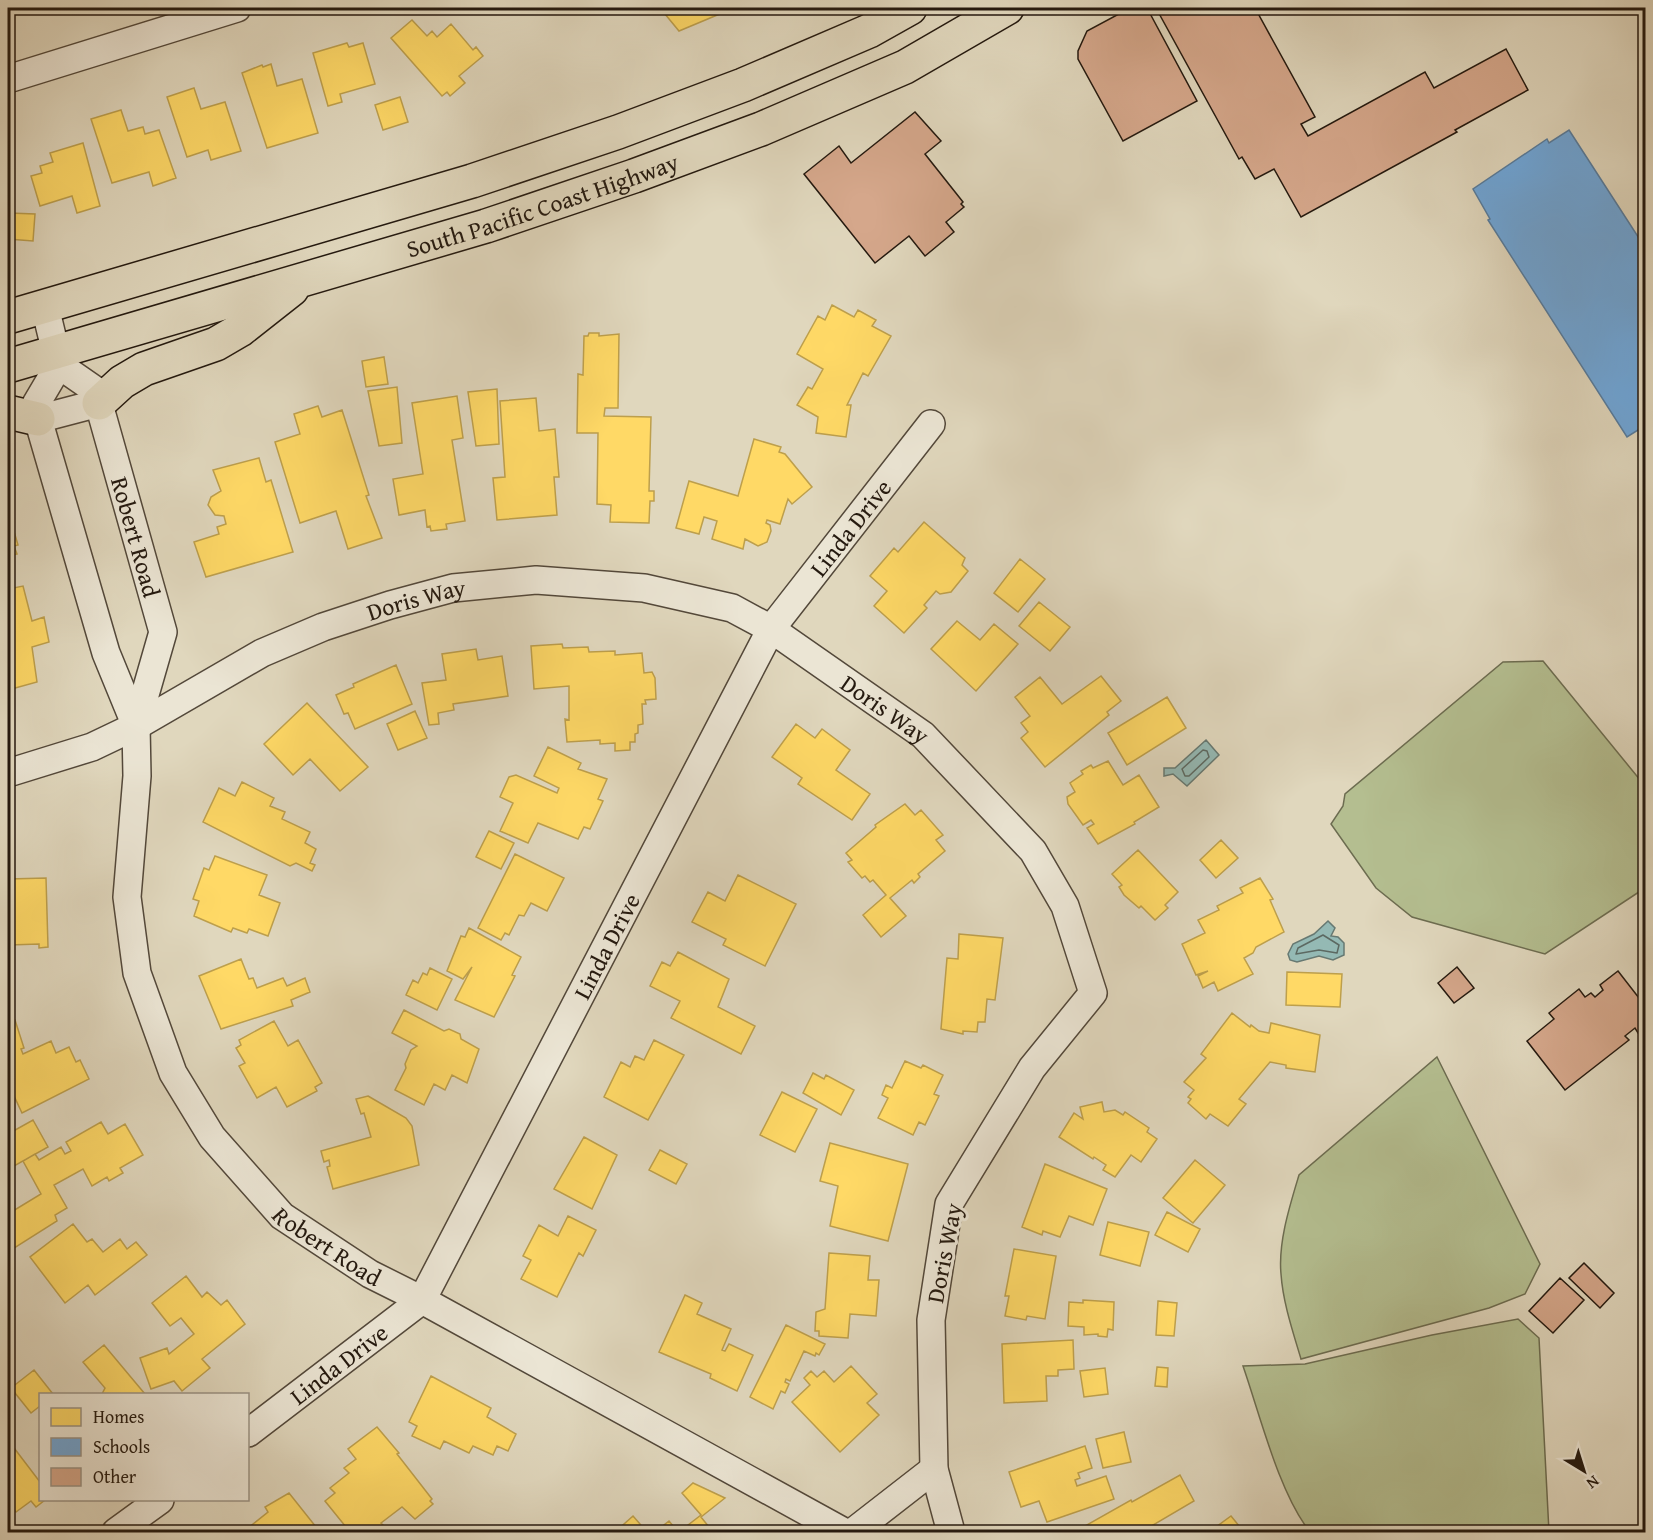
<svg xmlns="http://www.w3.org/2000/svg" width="1653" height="1540" font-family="'Gentium Book Plus',serif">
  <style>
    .green { fill: #b4be90; stroke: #6c6c50; stroke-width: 1.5 }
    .water { fill: #94b9b4; stroke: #677972; stroke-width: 1.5 }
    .homes { fill: #ffd966; stroke: #bd9f4c; stroke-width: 1.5 }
    .schools { fill: #6fa8dc; stroke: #587d9e; stroke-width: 1.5 }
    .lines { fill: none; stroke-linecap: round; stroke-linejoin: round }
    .shore { stroke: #5c6962; stroke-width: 1.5 }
    .building { fill: #d5a78b; stroke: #24190f; stroke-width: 1.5 }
    .minor-casing { stroke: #53483a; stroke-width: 30 }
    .trunk-casing { stroke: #24190f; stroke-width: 36 }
    .minor { stroke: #ebe5d4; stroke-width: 27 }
    .trunk { stroke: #e0d7bd; stroke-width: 33 }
    .labels { text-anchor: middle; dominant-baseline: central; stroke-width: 6; stroke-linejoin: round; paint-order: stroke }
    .street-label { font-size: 24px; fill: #24190f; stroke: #ebe5d4 }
  </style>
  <rect width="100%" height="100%" fill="#e0d7bd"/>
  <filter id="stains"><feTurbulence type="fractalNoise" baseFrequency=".00333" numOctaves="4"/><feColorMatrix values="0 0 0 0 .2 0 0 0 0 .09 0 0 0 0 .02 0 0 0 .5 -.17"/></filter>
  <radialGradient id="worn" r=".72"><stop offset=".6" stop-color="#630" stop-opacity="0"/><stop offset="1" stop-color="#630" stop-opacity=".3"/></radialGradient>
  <path class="green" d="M1543,661l102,125v102l-100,66 -133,-37 -36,-29 -45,-64 12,-18 2,-12 158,-132z
    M1437,1057l103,207 -15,30 -36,14 -188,51c-8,-27 -18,-56 -20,-85 -3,-32 9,-69 18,-99z
    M1518,1319l21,19 10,194h-239c-31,-39 -50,-117 -67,-166l62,-2 127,-29z"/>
  <path class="water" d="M1206,740l13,15 -32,31 -14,-12 -9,2v-8h11z
    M1328,921l7,7 -4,8 7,1 6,6v12l-11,5 -14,-4 -22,6 -7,-2 -2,-6 5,-10 21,-10z"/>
  <path class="homes" d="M660,8h74l-55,23z
    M412,20l15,16 5,-5 5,6 14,-13 22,26 3,-3 7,9 -24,20 6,7 -15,13 -3,-4 -5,4 -51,-58z
    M347,43l2,4 14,-4 12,41 -35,10 2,8 -14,4 -15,-53z
    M271,64l6,22 25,-7 16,54 -51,15 -25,-75 20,-8 1,2z
    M194,88l7,21 24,-7 16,49 -30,9 -3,-10 -21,7 -20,-60z
    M400,97l8,25 -25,8 -8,-25z
    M121,110l7,21 15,-4 2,7 14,-4 17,48 -23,8 -4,-14 -37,11 -21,-64z
    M83,143l17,63 -23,7 -5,-17 -32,10 -9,-30 11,-3 -2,-7 13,-4 -3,-9z
    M9,213l26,1 -2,27 -25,-2z
    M832,305l22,12 4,-7 18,10 -4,6 19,10 -23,40 -5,-3 -16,32h4l-5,32 -30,-4 2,-16 -21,-12 11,-18 4,2 11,-20 -26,-15 21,-38 7,4z
    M589,333h10v3l20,-2 -1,74h-13l-1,8 47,1 -2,74h5v10h-4l-1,22 -39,-1 1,-17 -14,-1 1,-71h-21l1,-59 5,1 1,-39h4z
    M384,357l4,27 -22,3 -4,-26z
    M397,387l5,56 -23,3 -11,-55z
    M497,389l2,55 -23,2 -8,-54z
    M457,396l6,42 -11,2 13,81 -19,3 1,5 -16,2 -1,-5 -3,1 -2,-17 -26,5 -6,-36 30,-5 -11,-71z
    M536,398l3,33 16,-2 4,48h-5l3,38 -60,5 -4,-42 12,-1 -5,-76z
    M318,406l4,11 20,-7 27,85 -3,1 16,42 -34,11 -12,-38 -36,12 -25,-81 25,-8 -6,-20z
    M754,439l27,8 -2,5 6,2 27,33 -20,17 -4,-5 -8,25 -13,-4 -1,3 4,2 1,6 -4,11 -9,4 -13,-7 -2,10 -31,-10 5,-18 -13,-4 -5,17 -23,-6 13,-47 49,15z
    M259,458l7,24 5,-2 22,72 -87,25 -12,-35 25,-8 -2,-7 9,-3 -2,-8 -9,-1 -7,-10 3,-8 10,-6 -8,-21z
    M8,511l10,34 -4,1 3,8 -9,2z
    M924,522l41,36 -3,7 6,6 -17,21 -11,2 -4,-3 -12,14 3,3 -23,25 -30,-27 13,-15 -17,-15 24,-28 4,4z
    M1020,559l25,20 -27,33 -24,-19z
    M23,586l9,35 12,-4 5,25 -17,5 5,35 -29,8v-101z
    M1039,602l31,25 -20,24 -31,-25z
    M957,621l23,19 14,-16 24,20 -42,47 -45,-42z
    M562,644l1,4 25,-1 1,5 26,-1v4l27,-2 2,20 8,-1 3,6 1,21 -11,1 1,4h-4l1,20 -5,1v8l-3,1v8h-5v8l-15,1v-8l-15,1v-4l-33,2 -2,-23 4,1v-34l-35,3 -3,-43z
    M476,649l2,11 24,-4 6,40 -55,8 1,6 -16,3 1,11 -10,1 -7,-42 24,-3 -4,-26z
    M396,665l16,39 -57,25 -7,-16 -4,1 -8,-19 18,-8 -1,-3z
    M1101,676l20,25 -14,11 2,3 -64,52 -24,-29 7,-6 -7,-9 9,-7 -15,-19 25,-20 22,27z
    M1167,697l19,31 -59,37 -19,-32z
    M307,703l61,64 -28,24 -30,-32 -17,16 -29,-31z
    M415,711l12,27 -29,12 -11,-26z
    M796,724l19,14 7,-9 28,21 -14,20 34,24 -18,26 -54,-36 4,-6 -30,-21z
    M548,747l33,16 -3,6 29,10 -9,20 5,2 -13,28 -6,-2 -6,12 -40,-16 -10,20 -28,-12 13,-28 -13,-6 9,-20 7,-2 41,18 2,-5 -25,-12z
    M1108,761l15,24 16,-10 20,32 -25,15 1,2 -37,20 -11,-16 7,-4 -3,-4 -8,5 -15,-21 -1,-7 8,-5 -5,-9 13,-9 -2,-3 10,-6 2,3z
    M242,782l32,16 -4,8 15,6 -3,7 28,13 -5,11 11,6 -6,14 5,2 -3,6 -16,-8 -6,3 -87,-44 16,-34 16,8z
    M905,804l10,11 6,-5 22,25 -7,5 9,11 -27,23 2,3 -6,6 -2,-3 -22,18 16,18 -25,21 -18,-22 23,-20 -13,-15 -3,2 -5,-6 -3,2 -14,-16 4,-2 -6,-7 30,-26 -1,-2z
    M489,831l25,12 -13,26 -25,-12z
    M1221,840l17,18 -22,20 -16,-18z
    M1138,850l40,42 -13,13 3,3 -13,12 -14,-14 -2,2 -15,-13 -5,-8 3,-2 -10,-11z
    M515,854l49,24 -17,33 -16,-8 -7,13 -5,-1 -10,20 -4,-2 -4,7 -23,-12z
    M215,856l52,19 -8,20 21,8 -12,33 -19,-7 -2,4 -14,-5 -2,4 -37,-16 5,-15 -6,-2 11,-31 5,2z
    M738,875l58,29 -31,62 -42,-21 3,-6 -34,-17 16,-30 17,9z
    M46,878l2,69 -9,1v-4l-30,1 -1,3v-69z
    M1260,878l13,21 -3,1 14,32 -28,15 -3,6 -9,5 9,16 -35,17 -4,-9 -11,6 -5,-12 10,-5 -12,4 -14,-31 23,-11 -7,-13 21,-10 -2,-4 26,-13 -3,-5z
    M469,928l52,29 -9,18 3,1 -21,41 -39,-17 17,-33 -9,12 -16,-8 14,-35 4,1z
    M959,934l44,4 -8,62 -8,-1 -2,23h-7l-1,10 -14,-1v3l-22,-5 6,-71 11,1z
    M678,952l51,27 -11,28 37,19 -14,28 -70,-36 9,-17 -30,-15 12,-24 8,4z
    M241,959l8,20 4,-1 4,10 26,-10 4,8 18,-8 5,14 -19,8 2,6 -72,23 -22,-53z
    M430,968l22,11 -15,31 -31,-15 7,-15 5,3 5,-10 4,2z
    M1287,972l55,2 -2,33 -54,-2z
    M404,1010l40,21 5,-2 11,5 1,5 18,10 -12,34 -15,-8 -7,15 -11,-6 -10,21 -29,-15 11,-22 -1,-4 6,-14 6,-4 -25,-13z
    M1232,1013l18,14 1,-2 8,6 10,2 2,-10 49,12 -5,37 -29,-4v-3l-16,-3 -31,37 7,5 -18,22 -18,-12 -4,5 -18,-16 3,-4 -3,-2 6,-7 -10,-8 22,-24 -5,-4z
    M15,1020l9,28 -3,1 2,5 28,-13 5,12 13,-6 7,15 4,-2 9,19 -67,34 -14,-30v-60z
    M274,1021l14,25 10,-6 24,43 -7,4 2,4 -30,16 -11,-20 -19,11 -18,-32 6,-3 -9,-15 5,-3 -2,-5z
    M654,1040l30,15 -36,65 -44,-23 17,-35 9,5 5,-11 9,4z
    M905,1061l16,7 2,-3 20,10 -9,19 5,2 -14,29 -6,-3 -6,13 -35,-17 10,-20 -6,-3 4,-10 6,3z
    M813,1073l11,6 2,-4 28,15 -13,25 -38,-22z
    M782,1092l35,17 -22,43 -35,-17z
    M368,1096l38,22 6,8 7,39 -86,24 -6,-22 3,-1 -1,-6 -5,2 -3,-11 50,-14 -7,-24 -3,1 -5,-15z
    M1102,1102l2,10 11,-2 8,5 2,-3 24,16 -2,4 10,7 -16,23 -10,-7 -16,22 -12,-7 3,-5 -12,-8 -1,2 -34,-22 15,-24 9,6 -3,-12z
    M33,1120l15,27 -36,20 1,3 -5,3v-39z
    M101,1122l7,12 17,-10 18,31 -23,13 3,5 -14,8 -2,-4 -15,9 -9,-17 -29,16 13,23 -12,7 2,6 -49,31v-38l33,-20 -18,-33 12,-7 4,6 22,-13 4,7 6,-3 -5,-9z
    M584,1137l33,18 -25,54 -38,-20z
    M830,1143l78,21 -20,77 -58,-15 8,-40 -18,-5z
    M660,1150l27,14 -11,20 -27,-14z
    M1195,1160l30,25 -32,38 -30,-25z
    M1045,1164l62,25 -14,36 -24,-9 -9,21 -17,-6 -1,4 -20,-8z
    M1167,1212l33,17 -12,23 -33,-17z
    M568,1216l28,14 -13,26 -4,-3 -22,44 -36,-18 10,-19 -8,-4 16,-31 19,11z
    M1108,1222l41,10 -9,34 -40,-11z
    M73,1224l14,18 5,-3 11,13 17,-13 7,10 9,-7 11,13 -52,40 -7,-10 -23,18 -35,-46z
    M1014,1249l42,7 -11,63 -18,-3 -1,4 -21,-4 4,-20h-4z
    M829,1253l41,3 -2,24h11l-3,36 -26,-2 -2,24 -29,-2v-5h-4l1,-19 9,-3z
    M186,1276l16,21 5,-5 14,13 6,-5 18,24 -43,35 8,9 -28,23 -8,-10 -23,8 -11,-31 27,-10 2,6 25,-20 -13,-16 -11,8 -18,-23z
    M685,1295l17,8 -5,11 34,15 -9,21 3,1 4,-7 24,11 -16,36 -27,-13 1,-4 -52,-22z
    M1083,1300l31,2 -1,28 -5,-1 -1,8 -9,-1v-2l-14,1v-8l-16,-1 1,-24 14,1z
    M1158,1301l19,2 -3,33 -18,-1z
    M786,1325l39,19 -6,11 -3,-2 -1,3 -11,-5 -14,30 -4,-2 -1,3 4,2 -4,9 -4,-2 -8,18 -23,-12z
    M1073,1340l1,29 -16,1v6h-12l1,25 -43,2 -2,-59z
    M104,1345l41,49h-43l3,-6 -22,-26z
    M851,1366l26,28 -10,9 12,12 -39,37 -48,-50 18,-17 -6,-7 7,-7 6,6 7,-6 10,11z
    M1157,1367l11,1 -1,19 -12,-1z
    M1105,1368l3,26 -24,3 -4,-26z
    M34,1370l19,24h-13v12l-9,7 -20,-25z
    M431,1376l60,32 -4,9 29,17 -8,17 -11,-5 -4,9 -20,-9 -4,7 -25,-12 -4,8 -28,-13 5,-10 -8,-4z
    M377,1427l22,26 -2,1 35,45 -2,2 3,3 -18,15 -13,-12 -21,16 4,4 -7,5h-28l-25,-31 10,-8 -5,-5 19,-15 -5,-5 12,-9 -8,-10z
    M1124,1432l7,30 -28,6 -7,-29z
    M8,1440l32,42v18h5l-9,7 -5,-6 -15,11 -6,-8 -2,2z
    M1085,1446l7,22 -14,5 2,5 -5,2 2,6 29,-10 8,23 -67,23 -8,-21 -18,6 -12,-35z
    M1180,1475l14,26 -46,27 3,4h-77l-1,-3 5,1 53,-30 1,2z
    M693,1483l32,15 -24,19 12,15h-34l22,-17 -19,-22z
    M289,1493l31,39h-77l25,-20 -3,-5z
    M633,1516l14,16h-32z
    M1231,1516l13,16h-35z
    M669,1521l9,11h-23z"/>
  <path class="schools" d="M1646,95v14l-7,-10z
    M1569,130l77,119v176l-19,12 -139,-217 2,-1 -17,-30 74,-50 2,4z"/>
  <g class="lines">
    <path class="shore" d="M1203,750l4,1 2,6 -20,19h-4l-3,-7z
      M1323,935l16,10 -2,8 -18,-3 -23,4 2,-6z"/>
  </g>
  <path class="building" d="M1130,8h17l50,93 -74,40 -45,-82v-8l9,-20z
    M1156,8h99l60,109 -14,7 7,12 117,-64 9,16 72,-39 22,41 -73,40 2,2 -156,85 -27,-48 -19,10 -13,-22 -3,2z
    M915,112l26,29 -16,13 38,48 -2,2 3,3 -18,15 8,10 -29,24 -16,-20 -34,27 -71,-89 35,-28 12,17z
    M1457,967l17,21 -20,15 -16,-20z
    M1618,971l28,36v20l-8,6 -3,-5 -10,8 4,4 -64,50 -38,-49 27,-22 -5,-6 30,-24 6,8 6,-4 4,4 8,-7 -3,-5z
    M1584,1263l30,30 -14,15 -31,-30z
    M1560,1278l24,22 -31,33 -24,-22z"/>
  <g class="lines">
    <defs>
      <g id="minor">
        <path d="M8,79l229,-71"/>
        <path id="s1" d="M45,307l14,58 36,25 68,242 -27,94 1,50 -10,121 10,76 36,100 39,64 70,79 88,58 52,26 422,232"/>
        <path d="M59,365l-23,39 2,15 68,234 30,73"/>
        <path d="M38,419l61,-16"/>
        <path id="s2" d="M8,773l84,-26 44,-21 126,-73 61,-26 67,-22 63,-17 83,-8 108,8 88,20 39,21 152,106 110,116 32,55 28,87 -61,75 -83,136 -18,116 3,149 17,63"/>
        <path id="s3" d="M248,1433l174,-133 349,-671 160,-205"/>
        <path d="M116,1532l44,-32"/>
        <path d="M853,1532l81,-63"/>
      </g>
      <g id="trunk">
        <path d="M8,317l464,-136 146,-49 125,-47 126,-54 41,-23"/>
        <path id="s4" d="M8,366l478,-140 148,-50 127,-47 144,-62 102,-59"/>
        <path d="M99,403l23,-21 22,-13 72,-25 24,-14 52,-41"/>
        <path d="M8,412l30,7"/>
      </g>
    </defs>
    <use href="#minor" class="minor-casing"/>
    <use href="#trunk" class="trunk-casing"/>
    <use href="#minor" class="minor"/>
    <use href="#trunk" class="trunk"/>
  </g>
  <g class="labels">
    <g class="street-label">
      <text stroke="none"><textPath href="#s4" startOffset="558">South Pacific Coast Highway</textPath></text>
      <text stroke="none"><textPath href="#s3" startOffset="1104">Linda Drive</textPath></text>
      <text stroke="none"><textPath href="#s1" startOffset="256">Robert Road</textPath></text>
      <text stroke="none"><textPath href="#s2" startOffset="446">Doris Way</textPath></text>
      <text stroke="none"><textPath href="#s2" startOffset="950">Doris Way</textPath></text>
      <text stroke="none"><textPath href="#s3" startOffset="618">Linda Drive</textPath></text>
      <text stroke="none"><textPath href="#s1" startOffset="1042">Robert Road</textPath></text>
      <text transform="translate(944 1253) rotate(-79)">Doris Way</text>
      <text stroke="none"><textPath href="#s3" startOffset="114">Linda Drive</textPath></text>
    </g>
  </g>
  <rect width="1653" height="1540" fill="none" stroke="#e0d7bd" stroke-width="30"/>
  <rect x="9" y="9" width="1635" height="1522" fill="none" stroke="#24190f" stroke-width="3"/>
  <rect x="15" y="15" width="1623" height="1510" fill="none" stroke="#24190f" stroke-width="1.5"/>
  <rect x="39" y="1393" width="210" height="108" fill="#ebe5d4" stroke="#9b9385" stroke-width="1.5"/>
  <rect x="51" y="1408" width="30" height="18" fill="#ffd966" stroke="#9b9385" stroke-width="1.5"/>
  <text x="93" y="1423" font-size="18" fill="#24190f">Homes</text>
  <rect x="51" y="1438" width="30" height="18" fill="#6fa8dc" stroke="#9b9385" stroke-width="1.5"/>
  <text x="93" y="1453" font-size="18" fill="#24190f">Schools</text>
  <rect x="51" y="1468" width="30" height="18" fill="#d5a78b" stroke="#9b9385" stroke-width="1.5"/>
  <text x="93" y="1483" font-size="18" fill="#24190f">Other</text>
  <g transform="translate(1584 1471) rotate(142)" stroke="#ebe5d4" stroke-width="4.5" paint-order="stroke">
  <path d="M0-4.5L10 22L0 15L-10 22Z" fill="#24190f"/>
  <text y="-9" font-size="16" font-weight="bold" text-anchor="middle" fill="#24190f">N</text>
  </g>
  <rect width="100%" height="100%" filter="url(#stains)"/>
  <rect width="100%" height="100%" fill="url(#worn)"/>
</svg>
